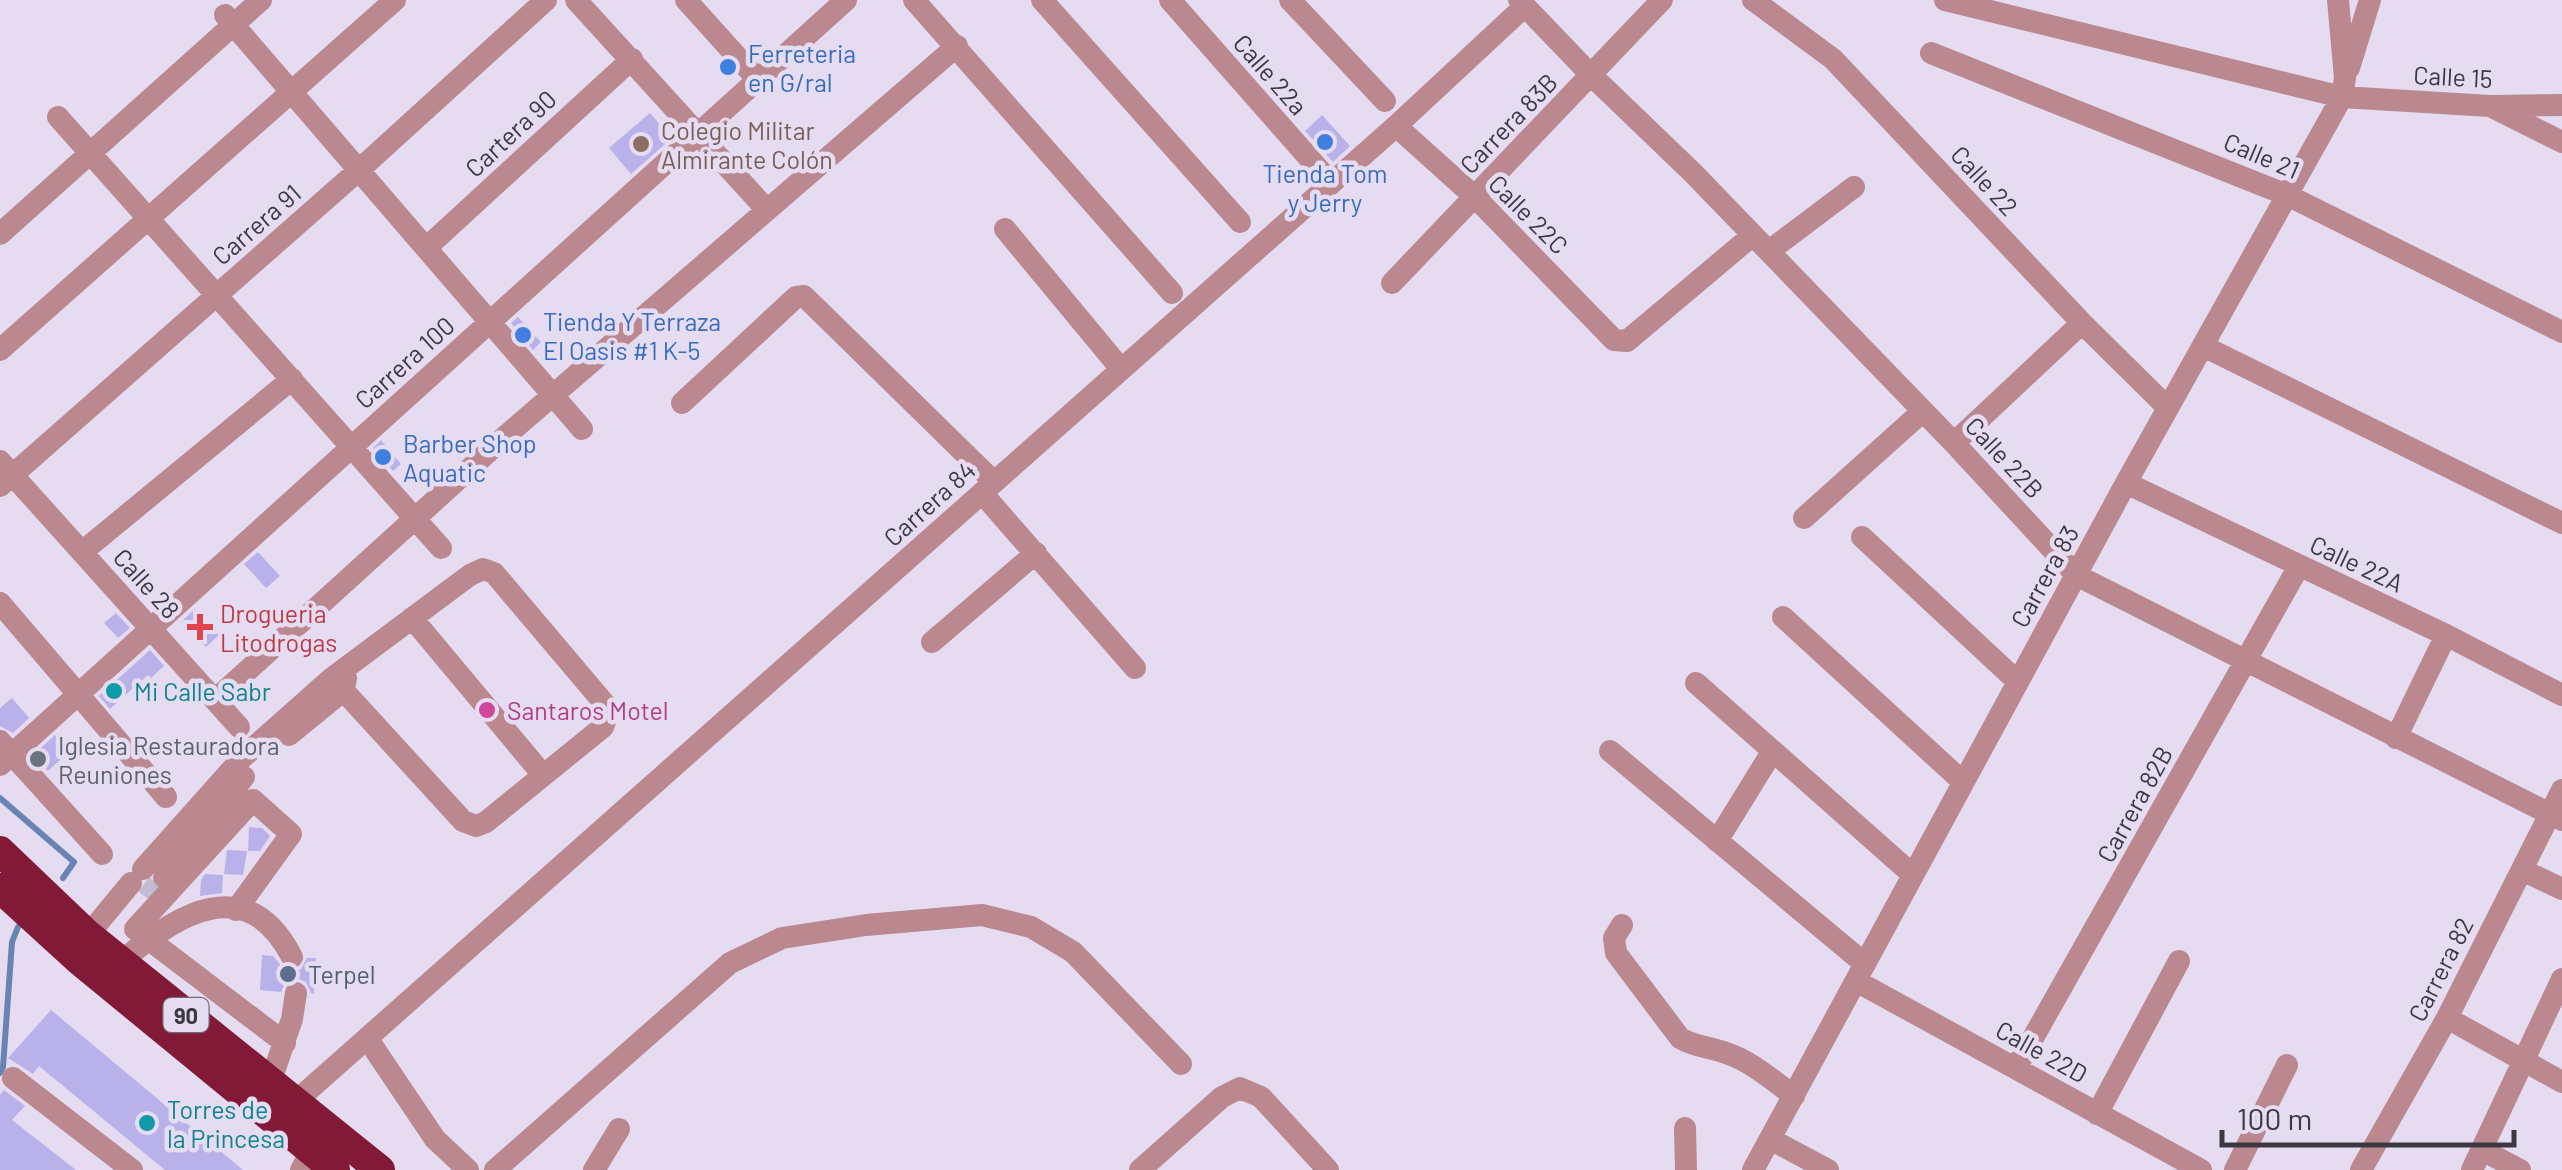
<svg xmlns="http://www.w3.org/2000/svg" width="2562" height="1170" font-family="Barlow,sans-serif">
  <style>
    .lines { fill: none; stroke-linecap: round; stroke-linejoin: round }
    .stream { stroke: #6784b3; stroke-width: 6 }
    .building { fill: #b9b2ea }
    .minor-tunnel { stroke: #c3bbcf; stroke-width: 22; stroke-dasharray: 22 11; stroke-linecap: butt }
    .minor { stroke: #bb8890; stroke-width: 22 }
    .highway { stroke: #811937; stroke-width: 30 }
    .shop-dot { fill: #3f7fe0; stroke: #e5dcf2; stroke-width: 4 }
    .education-dot { fill: #8d6e63; stroke: #e5dcf2; stroke-width: 4 }
    .health-dot { fill: #e0444e; stroke: #e5dcf2; stroke-width: 4 }
    .culture-dot { fill: #0f9aa8; stroke: #e5dcf2; stroke-width: 4 }
    .hotel-dot { fill: #d1479c; stroke: #e5dcf2; stroke-width: 4 }
    .worship-dot { fill: #6b7280; stroke: #e5dcf2; stroke-width: 4 }
    .service-dot { fill: #5c6f8a; stroke: #e5dcf2; stroke-width: 4 }
    .labels { text-anchor: middle; dominant-baseline: central; stroke-width: 9; stroke-linejoin: round; paint-order: stroke }
    .shield { fill: #e5dcf2; stroke: #6f6976; stroke-width: 2.5 }
    .shield-label { font-size: 22px; font-weight: bold; fill: #3c3841 }
    .shop-label { font-size: 25px; fill: #366cbe; stroke: #e5dcf2; text-anchor: start }
    .street-label { font-size: 25px; fill: #3c3841; stroke: #e5dcf2 }
    .education-label { font-size: 25px; fill: #785e54; stroke: #e5dcf2; text-anchor: start }
    .health-label { font-size: 25px; fill: #be3a42; stroke: #e5dcf2; text-anchor: start }
    .culture-label { font-size: 25px; fill: #0d838f; stroke: #e5dcf2; text-anchor: start }
    .hotel-label { font-size: 25px; fill: #b23c85; stroke: #e5dcf2; text-anchor: start }
    .worship-label { font-size: 25px; fill: #5b616d; stroke: #e5dcf2; text-anchor: start }
    .service-label { font-size: 25px; fill: #4e5e75; stroke: #e5dcf2; text-anchor: start }
  </style>
  <rect width="100%" height="100%" fill="#e5dcf2"/>
  <g class="lines">
    <path class="stream" d="M0,798l74,64 -11,16
      M0,1073l3,-6 9,-125 6,-15"/>
  </g>
  <path class="building" d="M650,113l22,25 -41,36 -22,-26z
    M1322,115l28,31 -17,16 -28,-31z
    M518,317l23,25 -8,8 -22,-27z
    M381,440l20,24 -8,7 -20,-23z
    M258,552l22,24 -14,12 -22,-24z
    M195,609l24,26 -13,12 -24,-26z
    M116,613l14,15 -12,10 -14,-15z
    M150,650l14,16 -13,12 -3,-3 -38,34 -11,-13z
    M12,698l17,20 -16,15 -13,-7v-18z
    M55,735l15,16 -22,20 -15,-16z
    M249,827l13,1 8,8 -10,15h-12z
    M227,850l20,1 -4,24 -19,-1z
    M205,874l18,1 -1,18 -22,3 1,-16z
    M262,955l11,1 12,14 7,2 9,-3 6,-11h9l-2,36 -3,-1 -5,-11 -9,-4 -12,5 -4,9 -21,-2z
    M51,1010l192,160h-78l-126,-104 -6,8 -25,-16z
    M4,1090l21,16 -13,14 64,50h-76v-75z"/>
  <g class="lines">
    <path class="minor-tunnel" d="M147,898l11,-14"/>
    <path class="minor" d="M576,0l191,210
      M686,0l72,80
      M914,0l258,293
      M1042,0l198,222
      M1170,0l161,183
      M1290,0l95,101
      M1519,0l72,75 102,98 261,270 122,132 486,245
      M1753,0l80,59 249,264 86,85
      M1945,0l397,97 148,9 72,-1
      M225,15l357,414
      M1931,53l356,142 275,137
      M2349,68l21,-68
      M2494,108l68,34
      M58,117l383,431
      M1396,126l79,71 139,143 13,1 126,-106
      M1005,229l116,140
      M0,234l261,-234
      M426,248l206,-189
      M1769,251l85,-64
      M1392,283l270,-283
      M2203,346l359,177
      M0,350l395,-350
      M682,403l114,-106 8,-1 190,186
      M1954,443l128,-120
      M0,461l239,266
      M2126,483l320,152 116,60
      M0,486l359,-316 187,-170
      M982,493l153,175
      M1804,518l119,-107
      M1862,537l156,145
      M82,552l210,-173
      M0,603l166,194
      M1783,617l180,165
      M412,618l131,157
      M932,642l104,-89
      M1696,683l217,192
      M215,700l293,-266 449,-388
      M289,735l55,-45 2,-12
      M2396,738l50,-103
      M0,741l102,113
      M1610,751l255,213
      M0,765l846,-765
      M1717,841l55,-89
      M143,869l100,-112 89,-79 138,-103 13,-6 11,4 110,130 3,13 -4,11 -117,95 -10,4 -13,-5 -131,-143
      M2522,870l40,19
      M164,877l80,-100
      M236,910l55,-76 -38,-34 -118,129 150,114
      M1622,925l-8,13 2,15 64,85c15,9 30,9 46,15 25,8 46,27 68,43
      M88,935l43,-52
      M121,962c55,-48 126,-92 171,-5
      M1856,981l345,189
      M2447,1018l115,64
      M367,1038l68,101 33,31
      M2016,1068l283,-502
      M13,1078l119,92
      M270,1083l22,-64 4,-26
      M295,1102l1101,-976 129,-120
      M2097,1114l82,-153
      M1685,1128l1,42
      M1770,1139l58,31
      M2484,1151l36,19
      M301,1170l10,-19
      M495,1170l235,-207 52,-25 84,-13 116,-10 49,12 42,25 108,112
      M594,1170l25,-41
      M1140,1170l82,-73 18,-9 21,9 67,73
      M1753,1170l373,-687 216,-386 3,-19 -7,-78
      M2235,1170l52,-105
      M2361,1170l86,-152 115,-228
      M2472,1170l90,-191"/>
    <path class="highway" d="M0,851l88,84 292,235
      M0,888l80,73 255,209"/>
  </g>
  <g class="shop-dot">
    <circle cx="728" cy="67" r="10"/>
    <circle cx="1325" cy="142" r="10"/>
    <circle cx="523" cy="335" r="10"/>
    <circle cx="383" cy="457" r="10"/>
  </g>
  <circle class="education-dot" cx="641" cy="144" r="10"/>
  <path class="health-dot" d="M195 612h10v10h10v10h-10v10h-10v-10h-10v-10h10z"/>
  <g class="culture-dot">
    <circle cx="114" cy="691" r="10"/>
    <circle cx="147" cy="1123" r="10"/>
  </g>
  <circle class="hotel-dot" cx="487" cy="710" r="10"/>
  <circle class="worship-dot" cx="38" cy="759" r="10"/>
  <circle class="service-dot" cx="288" cy="974" r="10"/>
  <g class="labels">
    <rect class="shield" x="163.5" y="998" width="45" height="34" rx="8"/>
    <g class="shield-label">
      <text x="186" y="1015">90</text>
    </g>
    <g class="shop-label">
      <text x="748" y="53">Ferreteria<tspan x="748" dy="29">en G/ral</tspan></text>
      <text x="1325" y="173" text-anchor="middle">Tienda Tom<tspan x="1325" dy="29">y Jerry</tspan></text>
      <text x="543" y="321">Tienda Y Terraza<tspan x="543" dy="29">El Oasis #1 K-5</tspan></text>
      <text x="403" y="443">Barber Shop<tspan x="403" dy="29">Aquatic</tspan></text>
    </g>
    <g class="street-label">
      <text transform="translate(1271 74) rotate(49)">Calle 22a</text>
      <text transform="translate(2453 76) rotate(3)">Calle 15</text>
      <text transform="translate(1508 123) rotate(-46)">Carrera 83B</text>
      <text transform="translate(510 133) rotate(-43)">Cartera 90</text>
      <text transform="translate(2262 155) rotate(23)">Calle 21</text>
      <text transform="translate(1985 180) rotate(47)">Calle 22</text>
      <text transform="translate(1529 214) rotate(45)">Calle 22C</text>
      <text transform="translate(256 224) rotate(-41)">Carrera 91</text>
      <text transform="translate(404 362) rotate(-42)">Carrera 100</text>
      <text transform="translate(2005 457) rotate(47)">Calle 22B</text>
      <text transform="translate(929 503) rotate(-42)">Carrera 84</text>
      <text transform="translate(2357 563) rotate(25)">Calle 22A</text>
      <text transform="translate(2044 576) rotate(-61)">Carrera 83</text>
      <text transform="translate(147 583) rotate(48)">Calle 28</text>
      <text transform="translate(2134 804) rotate(-61)">Carrera 82B</text>
      <text transform="translate(2440 969) rotate(-63)">Carrera 82</text>
      <text transform="translate(2042 1051) rotate(29)">Calle 22D</text>
    </g>
    <g class="education-label">
      <text x="661" y="130">Colegio Militar<tspan x="661" dy="29">Almirante Colón</tspan></text>
    </g>
    <g class="health-label">
      <text x="220" y="613">Drogueria<tspan x="220" dy="29">Litodrogas</tspan></text>
    </g>
    <g class="culture-label">
      <text x="134" y="691">Mi Calle Sabr</text>
      <text x="167" y="1109">Torres de<tspan x="167" dy="29">la Princesa</tspan></text>
    </g>
    <g class="hotel-label">
      <text x="507" y="710">Santaros Motel</text>
    </g>
    <g class="worship-label">
      <text x="58" y="745">Iglesia Restauradora<tspan x="58" dy="29">Reuniones</tspan></text>
    </g>
    <g class="service-label">
      <text x="308" y="974">Terpel</text>
    </g>
  </g>
  <path d="M2222 1130v15h292v-15" fill="none" stroke="#3c3841" stroke-width="5"/>
  <text x="2237" y="1130" font-size="30" fill="#3c3841" stroke="#e5dcf2" stroke-width="8" paint-order="stroke">100 m</text>
</svg>
